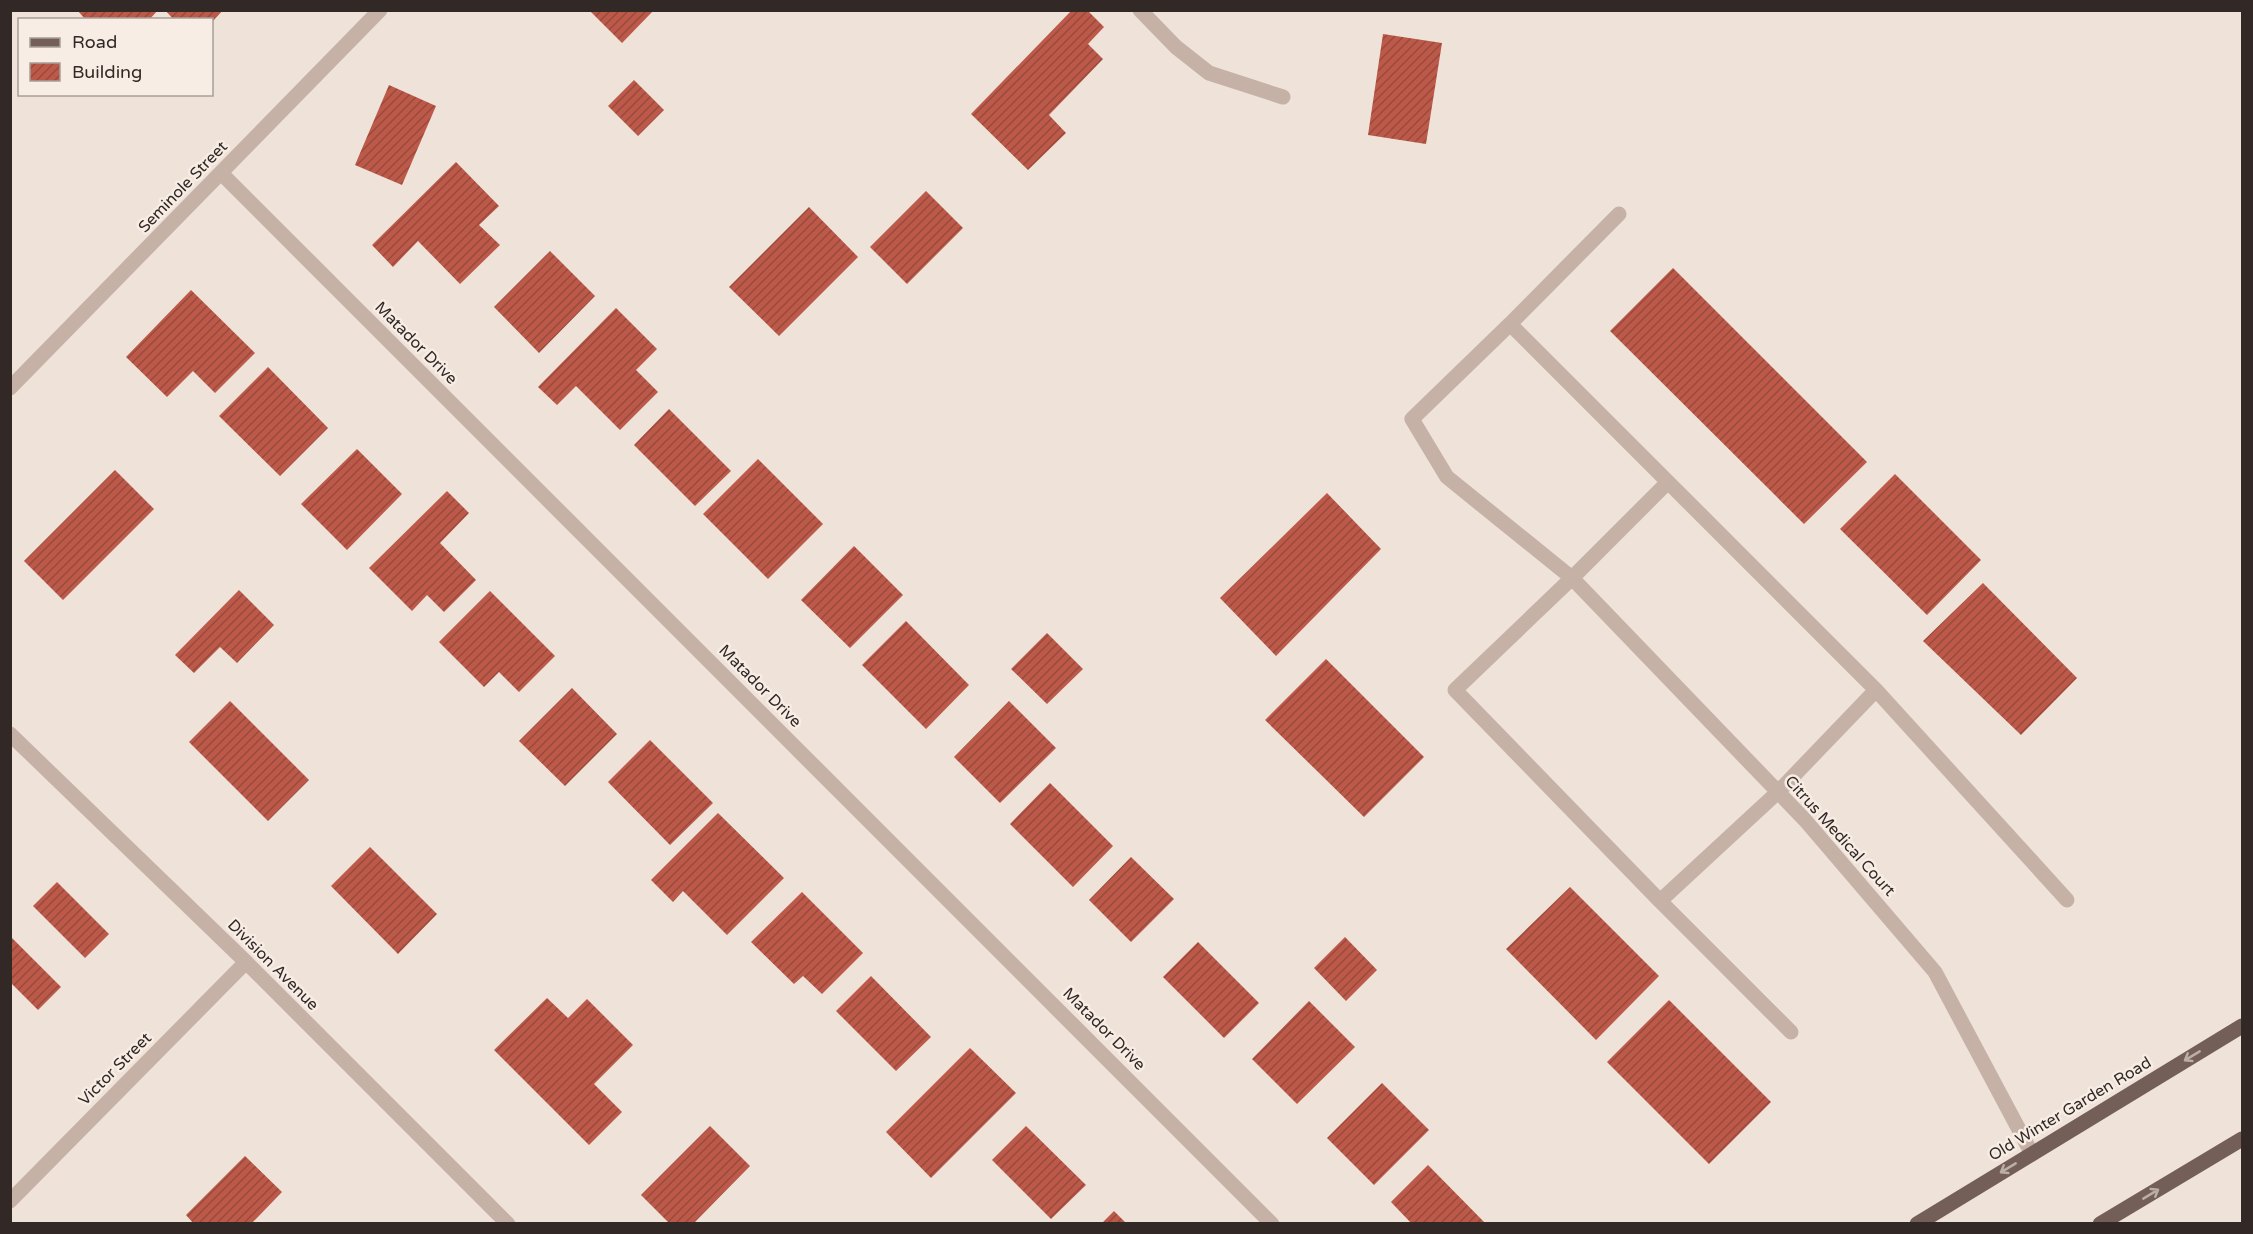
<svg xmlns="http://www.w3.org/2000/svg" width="2253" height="1234" font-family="'Varela Round',sans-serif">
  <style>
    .building { fill: url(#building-hatch) }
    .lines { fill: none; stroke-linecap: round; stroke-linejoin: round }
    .minor { stroke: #c6b1a6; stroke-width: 15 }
    .major { stroke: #735f58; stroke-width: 15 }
    .oneway { stroke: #bcada6 }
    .labels { text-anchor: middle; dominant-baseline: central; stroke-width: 5; stroke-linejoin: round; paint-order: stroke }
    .street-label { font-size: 16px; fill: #322926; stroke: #f7ede5 }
  </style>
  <defs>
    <pattern id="building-hatch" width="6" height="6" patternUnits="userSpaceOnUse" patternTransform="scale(1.5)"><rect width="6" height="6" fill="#bc5949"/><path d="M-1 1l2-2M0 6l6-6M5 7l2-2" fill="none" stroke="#994a3d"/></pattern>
  </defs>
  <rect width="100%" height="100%" fill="#efe2d9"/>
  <path class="building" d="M77,10h81l-9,10h-63z
    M165,10h58l-11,12v-2h-38z
    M589,10h65l-32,33z
    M1072,10h15l17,17 -16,17 15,15 -54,56 17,18 -38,37 -57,-56z
    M1383,34l59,9 -16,101 -58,-9z
    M634,80l30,30 -26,26 -30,-30z
    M389,85l47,21 -34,79 -47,-20z
    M456,162l43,44 -20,19 21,20 -40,39 -42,-43 -25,26 -21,-22z
    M926,191l37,37 -56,56 -37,-37z
    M809,207l49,50 -79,79 -50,-49z
    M550,251l45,45 -56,57 -45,-46z
    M1673,268l194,194 -63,62 -194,-193z
    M191,290l64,63 -40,40 -22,-22 -26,26 -41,-40z
    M616,308l41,41 -21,21 22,22 -38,38 -44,-44 -19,19 -19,-18z
    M268,367l60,61 -48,48 -61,-60z
    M669,409l62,62 -36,35 -61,-61z
    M357,449l45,45 -55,56 -46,-46z
    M758,459l65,65 -55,55 -65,-65z
    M115,470l39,39 -91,91 -39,-39z
    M1895,474l86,86 -54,55 -87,-86z
    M447,491l22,22 -29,30 36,37 -32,32 -17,-17 -15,16 -43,-43z
    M1327,493l54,56 -105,107 -56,-58z
    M854,546l49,49 -53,53 -49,-48z
    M1983,583l94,95 -56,57 -98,-94z
    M239,590l35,35 -37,38 -17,-16 -26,26 -19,-18z
    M490,591l65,65 -36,36 -20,-20 -15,15 -45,-45z
    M906,621l63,64 -43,44 -64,-64z
    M1047,633l36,36 -36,35 -36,-35z
    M1326,659l98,98 -60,60 -99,-97z
    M572,688l45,46 -52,52 -46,-45z
    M230,701l79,79 -41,41 -79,-79z
    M1009,701l47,47 -56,55 -46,-46z
    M650,740l63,63 -43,42 -62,-63z
    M1050,783l63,63 -40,41 -63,-63z
    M718,813l66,65 -57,57 -44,-44 -10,11 -22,-22z
    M370,847l67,67 -39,40 -67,-68z
    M1131,857l43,42 -43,43 -42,-42z
    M57,882l52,52 -24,24 -52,-52z
    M1570,887l89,89 -63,64 -90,-91z
    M802,892l61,61 -41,41 -19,-18 -9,8 -43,-42z
    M10,936l51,51 -23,23 -28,-28z
    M1345,937l32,33 -31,31 -32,-33z
    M1198,942l61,61 -35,35 -61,-61z
    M871,976l60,61 -35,34 -60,-60z
    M547,998l21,20 19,-19 46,46 -39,39 28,28 -33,33 -95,-95z
    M1669,1000l102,102 -62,62 -102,-102z
    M1309,1001l46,46 -58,57 -45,-45z
    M970,1048l46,45 -85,85 -45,-46z
    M1382,1083l47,47 -55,55 -47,-47z
    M710,1126l40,40 -57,58h-23l-29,-29z
    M1026,1126l60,59 -35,34 -59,-59z
    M245,1156l37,36 -31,32h-57l-8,-9z
    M1428,1165l58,59h-74l-21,-22z
    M1114,1211l13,13h-26z"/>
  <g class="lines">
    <path class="minor" d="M1140,10l36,37 33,26 74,24
      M222,174l1050,1050
      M1510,324l109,-110
      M10,388l370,-378
      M1668,482l-158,-158 -98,95 35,58 125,101 233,242 130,152 97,182
      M1668,482l208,208 -98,102 -118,109 -205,-211 117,-112z
      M1876,690l191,210
      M10,734l236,228 262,262
      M1660,901l131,131
      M10,1201l236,-239"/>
    <path class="major" d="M1917,1224l325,-198
      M2100,1224l142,-85"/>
  </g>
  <defs><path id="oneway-shaft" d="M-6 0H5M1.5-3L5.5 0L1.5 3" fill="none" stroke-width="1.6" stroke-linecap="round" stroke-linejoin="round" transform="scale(1.5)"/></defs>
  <g class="oneway">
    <use href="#oneway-shaft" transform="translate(2192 1056) rotate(149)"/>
    <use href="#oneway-shaft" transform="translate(2008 1168) rotate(149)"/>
    <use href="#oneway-shaft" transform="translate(2151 1194) rotate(-31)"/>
  </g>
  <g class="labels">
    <g class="street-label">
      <text transform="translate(183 187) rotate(-46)">Seminole Street</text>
      <text transform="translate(416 343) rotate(45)">Matador Drive</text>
      <text transform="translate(760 686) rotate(45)">Matador Drive</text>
      <text transform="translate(1840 836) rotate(48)">Citrus Medical Court</text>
      <text transform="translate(273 965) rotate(45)">Division Avenue</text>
      <text transform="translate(1104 1029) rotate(45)">Matador Drive</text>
      <text transform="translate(115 1069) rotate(-45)">Victor Street</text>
      <text transform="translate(2070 1109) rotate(-31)">Old Winter Garden Road</text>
    </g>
  </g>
  <rect width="2253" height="1234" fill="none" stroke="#322926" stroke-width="24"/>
  <rect x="18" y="18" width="195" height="78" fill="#f7ede5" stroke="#a89f99" stroke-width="1.5"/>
  <rect x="30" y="38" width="30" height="9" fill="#735f58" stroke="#a89f99" stroke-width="1.5"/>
  <text x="72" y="48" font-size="18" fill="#322926">Road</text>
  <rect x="30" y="63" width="30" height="18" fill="url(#building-hatch)" stroke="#a89f99" stroke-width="1.5"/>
  <text x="72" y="78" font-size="18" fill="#322926">Building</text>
</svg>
